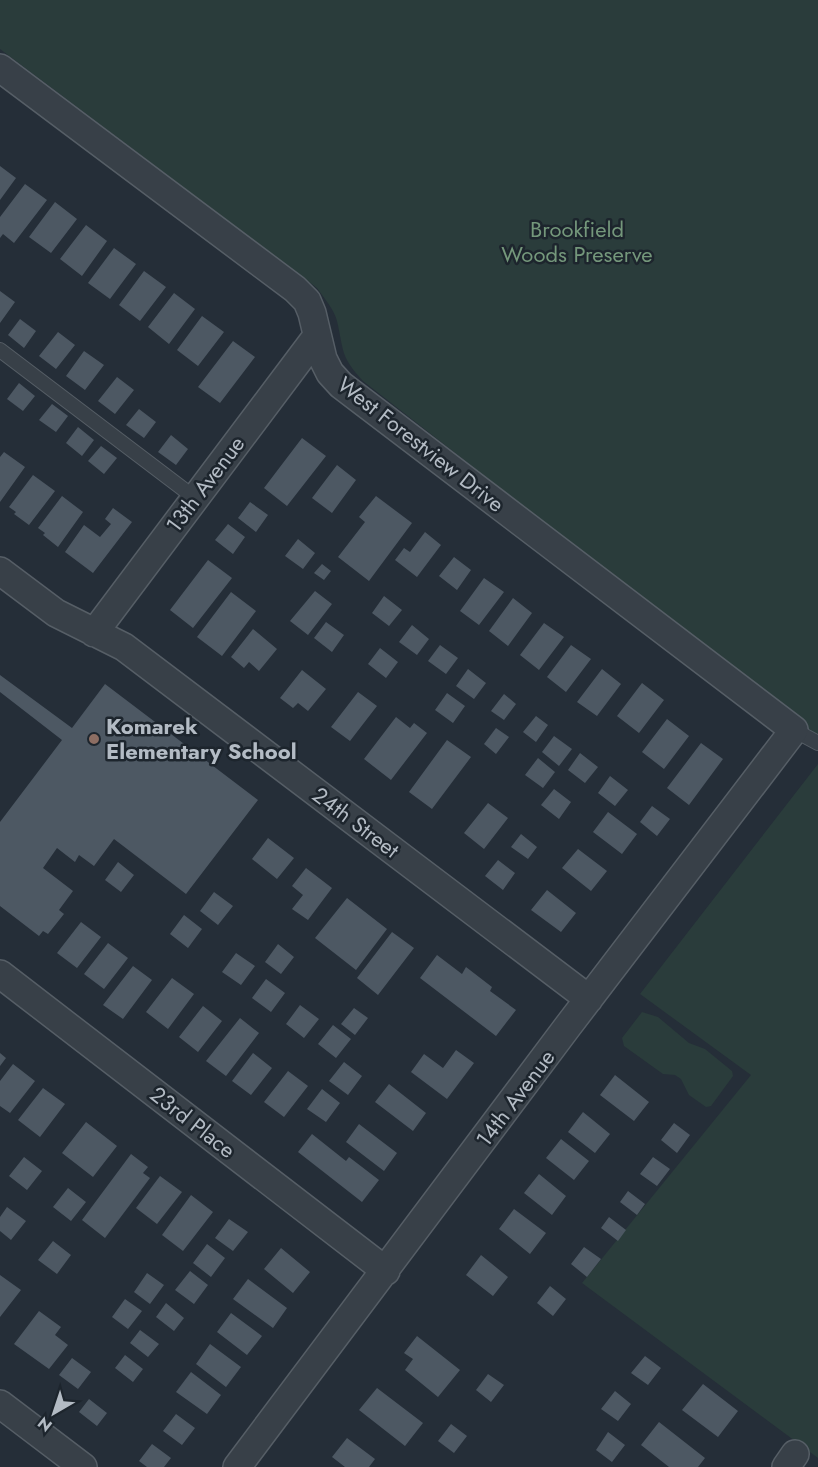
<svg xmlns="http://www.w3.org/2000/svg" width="818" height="1467" font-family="Jost,sans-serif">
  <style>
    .green { fill: #2a3c3b }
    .building { fill: #4d5863 }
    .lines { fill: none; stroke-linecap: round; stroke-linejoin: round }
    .lane-casing { stroke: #565e66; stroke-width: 16 }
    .street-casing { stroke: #565e66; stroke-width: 30 }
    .lane { stroke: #384048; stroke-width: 14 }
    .street { stroke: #384048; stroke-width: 27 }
    .education-dot { fill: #8d6e63; stroke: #1d252d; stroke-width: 2 }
    .labels { text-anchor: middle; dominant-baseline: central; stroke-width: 5; stroke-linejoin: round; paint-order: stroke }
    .park-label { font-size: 22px; fill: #74977b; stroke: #1d252d }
    .street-label { font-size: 22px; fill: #b3bbc4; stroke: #1d252d }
    .poi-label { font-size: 22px; font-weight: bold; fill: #b3bbc4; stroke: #1d252d; text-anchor: start }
  </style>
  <rect width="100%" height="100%" fill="#252e38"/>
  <path class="green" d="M0,0h818v736l-455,-355c-23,-25 -19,-30 -26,-60 -3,-12 -13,-23 -20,-33l-317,-239z
    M818,764v694l-236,-175 169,-208 -111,-81z
    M642,1012l16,5 31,26 16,6 27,22 1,5 -22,30 -5,1 -17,-12 -8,-16 -6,-4 -12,-1 -39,-28 -2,-8z"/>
  <path class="building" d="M0,166l16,12 -16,22z
    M25,184l22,16 -33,43 -11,-9 -3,4v-21z
    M55,202l22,17 -26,34 -22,-16z
    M86,225l21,16 -25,35 -22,-17z
    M114,248l22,16 -26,35 -22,-16z
    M144,271l22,16 -26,34 -21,-16z
    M0,291l15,11 -15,21z
    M174,293l21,16 -26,35 -21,-17z
    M202,316l22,16 -26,34 -21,-16z
    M20,319l16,12 -12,17 -16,-13z
    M58,332l17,13 -19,24 -17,-13z
    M233,341l22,16 -35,46 -22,-16z
    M84,351l20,14 -19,25 -19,-14z
    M117,377l17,13 -19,24 -17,-13z
    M19,383l16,13 -12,15 -16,-12z
    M52,404l16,12 -12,16 -17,-12z
    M139,409l17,13 -12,16 -18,-13z
    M78,427l16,13 -12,16 -16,-13z
    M171,435l17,14 -12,16 -18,-13z
    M302,438l24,18 -39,50 -23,-18z
    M101,446l16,12 -13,16 -16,-13z
    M4,452l21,15 -25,35v-45z
    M337,465l19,15 -24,33 -20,-15z
    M33,475l22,16 -26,34 -15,-11 2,-2 -7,-5z
    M62,496l21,16 -25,35 -15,-12 2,-2 -7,-5z
    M376,496l36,27 -43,58 -31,-24 27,-35 -6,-5z
    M250,502l18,13 -12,17 -18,-14z
    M113,508l19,14 -39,51 -28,-21 19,-27 16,12 11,-13 -6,-5z
    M228,524l17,13 -12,17 -18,-14z
    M425,532l16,13 -24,32 -22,-17 9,-12 6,4z
    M298,539l17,14 -12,16 -18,-13z
    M454,557l17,13 -14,20 -18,-14z
    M208,560l24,18 -39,50 -23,-18z
    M322,564l9,7 -7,9 -10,-7z
    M484,578l20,14 -25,33 -19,-14z
    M315,591l17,13 -24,31 -18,-14z
    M231,592l25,19 -34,45 -25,-19z
    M384,596l18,14 -13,16 -17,-13z
    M513,598l19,15 -24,33 -19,-15z
    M326,622l18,13 -12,17 -18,-14z
    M544,623l20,14 -25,33 -19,-15z
    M412,625l17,14 -12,16 -18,-13z
    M253,629l24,20 -18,22 -10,-9 -5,6 -13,-11z
    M440,645l18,13 -12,16 -18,-13z
    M571,645l20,14 -25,33 -19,-15z
    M380,648l18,14 -12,16 -18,-14z
    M468,669l18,14 -12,16 -18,-13z
    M602,669l19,15 -24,32 -20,-14z
    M302,670l24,19 -18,22 -10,-8 -5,5 -13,-10z
    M0,675l72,53 33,-44 153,116 -72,94 -72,-55 -20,27 -15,-11 -4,7 -18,-14 -14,20 30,23 -14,19 5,4 -16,20 -5,-3 -4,5 -39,-30v-84l62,-82 -62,-48z
    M642,683l22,17 -25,33 -22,-17z
    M358,692l19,14 -27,35 -19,-14z
    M447,693l18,13 -12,17 -18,-13z
    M504,694l12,10 -12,16 -13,-9z
    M536,716l12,9 -12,17 -13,-10z
    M396,717l14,11 4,-5 13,10 -36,47 -27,-21z
    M667,719l22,17 -25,33 -22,-17z
    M496,728l13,9 -13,17 -12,-10z
    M554,736l18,13 -13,17 -17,-14z
    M447,740l24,17 -39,52 -23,-17z
    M701,743l22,16 -34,46 -22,-17z
    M580,753l18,14 -13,16 -17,-13z
    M538,758l17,14 -12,16 -18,-13z
    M610,776l18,14 -13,16 -17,-13z
    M554,789l17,13 -12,17 -18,-14z
    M488,803l20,15 -24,31 -20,-16z
    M652,806l18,13 -13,17 -17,-14z
    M608,812l29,22 -15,20 -29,-22z
    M521,834l16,13 -9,12 -17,-12z
    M268,838l26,20 -17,21 -25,-20z
    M578,849l29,22 -16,20 -29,-23z
    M498,860l17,13 -12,17 -18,-14z
    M118,862l16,13 -13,17 -16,-12z
    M306,868l26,20 -24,32 -16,-11 11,-14 -11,-9z
    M547,890l29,23 -15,19 -30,-22z
    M214,892l19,14 -15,19 -18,-14z
    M347,898l40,31 -31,41 -41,-32z
    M184,915l18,14 -14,19 -18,-14z
    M81,922l20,15 -24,31 -20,-15z
    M392,932l22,16 -36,47 -21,-17z
    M108,943l20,15 -24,31 -20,-15z
    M278,944l16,13 -13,17 -16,-12z
    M236,953l19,13 -14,19 -19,-13z
    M437,955l25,19 4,-7 26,20 -2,4 26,19 -20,26 -76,-58z
    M133,966l19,14 -29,39 -20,-14z
    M172,978l22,16 -26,35 -22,-17z
    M266,979l19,14 -14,19 -19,-14z
    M300,1005l19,14 -15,19 -18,-14z
    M203,1006l19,15 -24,31 -19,-15z
    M354,1008l14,10 -13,17 -14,-11z
    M240,1018l19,15 -33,43 -20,-15z
    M333,1025l18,14 -15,19 -18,-14z
    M456,1050l18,13 -27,36 -36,-27 13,-18 19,14z
    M0,1053l6,5 -6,8z
    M253,1053l19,15 -21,27 -19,-14z
    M344,1062l18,14 -14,19 -19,-14z
    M13,1064l22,17 -25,32 -10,-7v-25z
    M288,1071l20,15 -24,31 -20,-15z
    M615,1075l34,27 -15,19 -34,-26z
    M389,1084l37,29 -13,18 -38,-29z
    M43,1088l22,16 -25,33 -22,-17z
    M322,1089l18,14 -14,19 -19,-13z
    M583,1112l27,22 -15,19 -27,-21z
    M86,1122l31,24 -24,31 -31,-24z
    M674,1123l16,12 -13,18 -16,-13z
    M359,1124l38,29 -13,18 -38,-29z
    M312,1134l34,27 3,-4 30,23 -17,22 -64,-50z
    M561,1139l28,22 -15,19 -28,-22z
    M131,1154l17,13 -5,6 7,5 -45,60 -23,-18z
    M24,1157l18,14 -15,19 -18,-14z
    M653,1157l17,12 -13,17 -17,-12z
    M539,1174l27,22 -14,19 -28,-22z
    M160,1176l22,16 -25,32 -21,-16z
    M68,1188l18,14 -15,19 -18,-14z
    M628,1191l17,13 -8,11 -17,-13z
    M191,1195l22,17 -30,39 -21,-16z
    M7,1207l19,14 -15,19 -11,-9v-14z
    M514,1209l32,24 -16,21 -31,-25z
    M609,1217l17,13 -8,11 -17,-13z
    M229,1219l19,13 -15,19 -18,-13z
    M53,1241l18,14 -14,19 -19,-14z
    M207,1244l18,14 -14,19 -18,-14z
    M584,1247l17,12 -14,18 -16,-13z
    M281,1248l29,24 -17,21 -29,-24z
    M481,1255l27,22 -15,19 -27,-21z
    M190,1271l18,14 -14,19 -19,-14z
    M147,1273l17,12 -14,19 -16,-12z
    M0,1275l21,15 -21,27z
    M248,1279l39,29 -14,20 -40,-29z
    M550,1286l16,13 -13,17 -16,-13z
    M125,1299l17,12 -14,18 -16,-12z
    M166,1303l18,15 -10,13 -18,-14z
    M39,1311l22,16 -6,8 13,10 -19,24 -35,-25z
    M231,1313l31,23 -15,19 -30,-23z
    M140,1330l19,14 -11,13 -18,-14z
    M417,1336l43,34 -22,27 -33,-27 8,-11 -9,-6z
    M210,1344l31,23 -15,20 -30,-23z
    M125,1355l18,14 -10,13 -18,-14z
    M645,1356l16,12 -13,17 -17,-12z
    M72,1358l19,14 -13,17 -19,-14z
    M191,1372l30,23 -14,19 -31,-22z
    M488,1374l16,11 -13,17 -15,-12z
    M703,1384l35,27 -20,26 -36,-27z
    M377,1388l46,35 -18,23 -46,-36z
    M615,1391l16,13 -13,17 -17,-12z
    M89,1399l18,14 -10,13 -18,-14z
    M176,1414l19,14 -13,17 -19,-14z
    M659,1422l46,36 -7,9h-29l-28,-22z
    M451,1424l16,12 -13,17 -16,-12z
    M608,1432l17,13 -13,17 -16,-12z
    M347,1438l28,21 -6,8h-24l-13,-10z
    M152,1444l19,14 -7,9h-17l-8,-6z"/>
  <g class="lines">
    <defs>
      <path id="lane" d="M0,350l195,148
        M794,730l24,13"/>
      <path id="street" d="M0,68l295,221 12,12 5,12 11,46 7,14 11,12 453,345 -226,296 -331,441
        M0,571l56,42 68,34 465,352
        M94,633l223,-297
        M0,974l386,297
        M0,1404l83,63
        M786,1467l9,-13"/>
    </defs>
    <use href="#lane" class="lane-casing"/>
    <use href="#street" class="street-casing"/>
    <use href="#lane" class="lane"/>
    <use href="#street" class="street"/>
  </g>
  <circle class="education-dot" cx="94" cy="739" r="6"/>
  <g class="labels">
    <g class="park-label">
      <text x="577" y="229">Brookfield<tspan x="577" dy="25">Woods Preserve</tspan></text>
    </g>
    <g class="street-label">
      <text transform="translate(421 444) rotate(38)">West Forestview Drive</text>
      <text transform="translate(205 484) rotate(-53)">13th Avenue</text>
      <text transform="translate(356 822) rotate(37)">24th Street</text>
      <text transform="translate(515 1098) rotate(-53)">14th Avenue</text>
      <text transform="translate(193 1122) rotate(38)">23rd Place</text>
    </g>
    <g class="poi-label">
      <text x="106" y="726">Komarek<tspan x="106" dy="25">Elementary School</tspan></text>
    </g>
  </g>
  <g transform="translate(54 1413) rotate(219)" stroke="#1d252d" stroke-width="4.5" paint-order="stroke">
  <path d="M0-4.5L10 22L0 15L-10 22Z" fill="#b3bbc4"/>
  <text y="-9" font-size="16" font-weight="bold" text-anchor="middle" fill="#b3bbc4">N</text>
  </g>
</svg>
